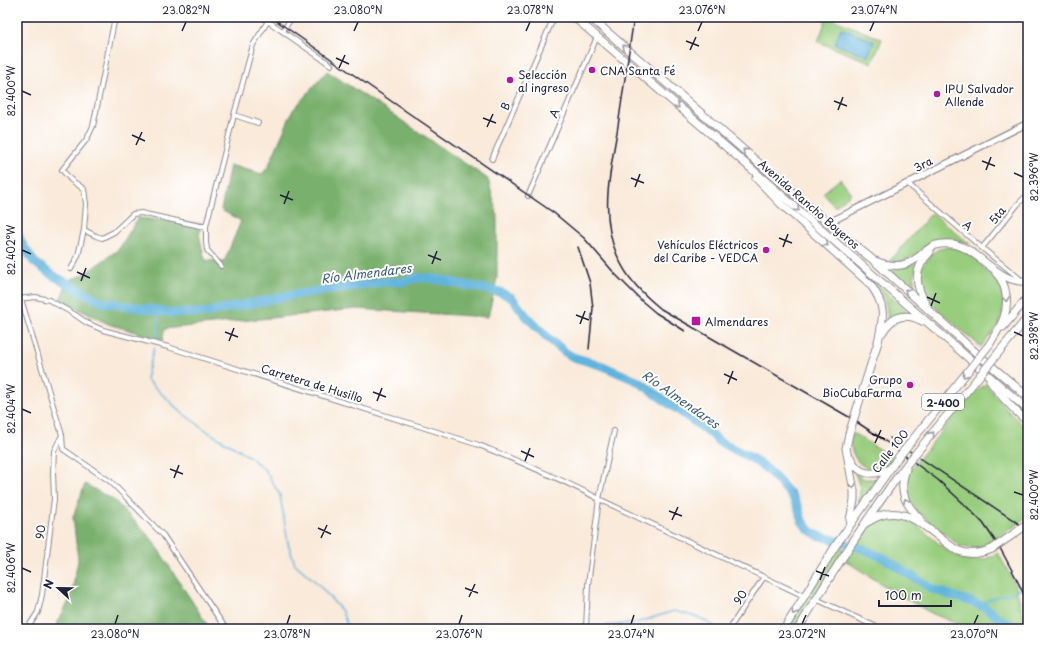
<svg xmlns="http://www.w3.org/2000/svg" width="1045" height="646" font-family="'Playpen Sans',sans-serif">
  <style>
    .green { fill: #99cd7e; stroke: #5e785c }
    .forest { fill: #7ab06d; stroke: #4e6954 }
    .water { fill: #61b3dc; stroke: #426a8c }
    .lines { fill: none; stroke-linecap: round; stroke-linejoin: round }
    .stream { stroke: #61b3dc; stroke-width: 1.5 }
    .river { stroke: #61b3dc; stroke-width: 9 }
    .minor-casing { stroke: #8e868a; stroke-width: 6 }
    .tertiary-casing { stroke: #8e868a; stroke-width: 8 }
    .trunk-casing { stroke: #8e868a; stroke-width: 9 }
    .minor { stroke: #fff; stroke-width: 4 }
    .tertiary { stroke: #fff; stroke-width: 5.5 }
    .trunk { stroke: #fff; stroke-width: 7 }
    .rail { stroke: #22223b; stroke-width: 1.5 }
    .trunk-bridge-casing { stroke: #8e868a; stroke-width: 9; stroke-linecap: butt }
    .trunk-bridge { stroke: #fff; stroke-width: 7 }
    .oneway { stroke: #9c9ca7 }
    .ticks { fill: none; stroke: #22223b; stroke-width: 1.5 }
    .poi-dot { fill: #b5179e; stroke: #fff; stroke-width: 1.5 }
    .labels { text-anchor: middle; dominant-baseline: central; stroke-width: 4; stroke-linejoin: round; paint-order: stroke }
    .shield { fill: #fff; stroke: #646476; stroke-width: 1 }
    .shield-label { font-size: 10px; font-weight: bold; fill: #22223b }
    .poi-label { font-size: 11px; fill: #22223b; stroke: #fff; text-anchor: start }
    .street-label { font-size: 11px; fill: #22223b; stroke: #fff }
    .water-label { font-size: 12px; font-style: italic; fill: #3b5c7b; stroke: #fff }
    .neatline { fill: none; stroke: #22223b; stroke-width: 1.5 }
    .ticks-label { font-size: 10px; text-anchor: middle; fill: #22223b }
  </style>
  <rect width="100%" height="100%" fill="#fff"/>
  <filter id="ink" filterUnits="userSpaceOnUse"><feTurbulence type="fractalNoise" baseFrequency=".025" numOctaves="2"/><feDisplacementMap in="SourceGraphic" scale="8" xChannelSelector="R" yChannelSelector="G"/><feConvolveMatrix kernelMatrix="1 2 1 2 8 2 1 2 1" color-interpolation-filters="sRGB"/></filter>
  <filter id="wash" filterUnits="userSpaceOnUse"><feTurbulence type="fractalNoise" baseFrequency=".012" numOctaves="4" result="noise"/><feDisplacementMap in="SourceGraphic" scale="16" xChannelSelector="R" yChannelSelector="G"/><feGaussianBlur stdDeviation="0.9" result="paint"/><feColorMatrix in="noise" values="0 0 0 0 0 0 0 0 0 0 0 0 0 0 0 0 0 1.4 0 .05"/><feComposite in="paint" operator="in"/></filter>
  <g filter="url(#wash)">
    <rect width="100%" height="100%" fill="#f9eada"/>
    <path class="green" d="M827,17l55,22 -10,24 -54,-21z
      M840,179l11,14 -16,14 -12,-14z
      M932,213l38,31c-10,-3 -21,-6 -31,-4 -11,2 -16,9 -24,15 -8,5 -17,8 -27,8z
      M950,247c12,1 23,9 31,18 7,7 16,15 20,24 5,11 2,26 -3,36 -4,8 -12,15 -17,22l-55,-48 -7,-18 2,-12 10,-15 8,-5z
      M919,262c-6,10 -6,20 -2,31l-29,-24h10z
      M872,279l35,33 -8,2 -12,8c2,-17 -5,-29 -15,-43z
      M986,384l23,28 19,18v87l-41,28 -12,3 -14,-1 -43,-35 -8,-11 -4,-14 2,-11 4,-9 61,-73z
      M853,433l40,25c-2,2 -4,6 -6,8 -2,1 -4,1 -7,2 -15,5 -29,-9 -29,-25 0,-3 1,-7 2,-10z
      M855,473l8,6h14l-18,23 1,-14z
      M893,518c5,1 11,1 15,3 25,11 42,44 73,39 6,-1 12,-4 17,-7l17,31 12,45h-57l-39,-16 -40,-23 -45,-29 24,-35 11,-6z
      M838,546l6,3 -50,80h-7z"/>
    <path class="forest" d="M327,71l74,49 87,59 9,35v64l-9,39 -132,-8 -192,20 -1,11 -55,-16 -48,-24 8,-20 15,-5 36,-26 19,-31 65,6 -4,10 6,26 19,2 17,-41 -20,-11 9,-45 32,9 6,-7 25,-57z
      M85,484l30,17 36,37 59,91h-156l17,-32 7,-37 -5,-43z"/>
    <path class="water" d="M841,28l33,13 -6,16 -33,-13z"/>
    <g class="lines">
      <path class="stream" d="M157,339l2,-28
        M154,348l-8,31 36,34 28,20 40,24 15,13 15,25 8,48 7,21 22,19 25,28 6,17 1,1
        M980,605l11,-6 23,-7 14,-8
        M592,627l44,-4 38,-12 26,7 15,9 2,2"/>
      <path class="river" d="M17,232l4,10 13,20 18,13 50,27 71,11h32l87,-18 91,-13h21l11,-4h13l12,2 60,12 12,6 15,19 20,20 18,15 8,5 30,9 36,16 42,30 32,23 5,6 35,18 15,11 24,26 6,11 4,14 6,8 9,6 10,3 29,8 28,12 48,31 48,16 9,5 11,9 17,10"/>
    </g>
  </g>
  <g filter="url(#ink)">
    <g class="lines">
      <defs>
        <path id="minor" d="M262,17l69,48
          M283,31l9,-14
          M234,115l24,8
          M492,159l62,-142
          M907,183l75,65 37,30
          M528,196l69,-159
          M84,230l12,6 6,2 12,-6 19,-18 8,-1 59,13h6
          M982,248l36,-44 10,-10
          M221,266l-14,-16 -1,-8v-16l28,-111 19,-70 15,-24
          M71,269l7,-13 6,-26 2,-26 -2,-15 -13,-9 -9,-10 25,-31 6,-13 3,-14 19,-95
          M17,299l19,-2 13,3 25,14 13,9 16,7 65,17 311,98c41,17 81,33 120,54l205,97
          M21,299l41,136 1,14 48,33 52,53 63,94
          M816,599l65,30
          M731,626l33,-49
          M27,629l11,-17 4,-17 12,-96 -1,-26 1,-22 7,-14
          M586,629l2,-44 11,-86 15,-68"/>
        <path id="tertiary" d="M827,222l7,-2 194,-97"/>
        <path id="trunk" d="M574,17l165,141 289,252
          M590,17l237,205 46,38 109,98 46,39
          M756,178l25,26 89,80c16,21 14,33 8,58
          M875,261c12,5 28,7 39,-1 16,-10 16,-18 38,-16 26,3 46,41 76,37
          M927,306c-12,-20 -15,-36 3,-54
          M1003,327l25,-30
          M882,333c10,-17 23,-21 40,-12
          M989,345c10,-17 20,-29 17,-50 -1,-9 -4,-16 -10,-22
          M999,352l29,-35
          M990,381c11,16 24,29 38,41
          M849,434l-3,14 8,43v9l-4,20
          M850,457c8,19 22,19 39,12
          M906,469c-8,23 -1,35 15,51
          M868,522c27,-19 49,-3 71,15 7,5 13,11 20,14 12,5 23,2 33,-2
          M784,629l52,-84 61,-86
          M798,629c34,-56 69,-112 109,-165"/>
      </defs>
      <use href="#minor" class="minor-casing"/>
      <use href="#tertiary" class="tertiary-casing"/>
      <use href="#trunk" class="trunk-casing"/>
      <use href="#minor" class="minor"/>
      <use href="#tertiary" class="tertiary"/>
      <use href="#trunk" class="trunk"/>
      <path class="rail" d="M271,17l120,84 163,112 30,25 32,37 27,27 13,11 29,18
        M634,17c-5,36 -11,73 -16,109 -7,42 -19,88 -1,129 9,23 26,39 44,54l188,108 32,21 57,42 24,22 21,21 17,25 15,28 13,27
        M578,247l12,36 3,25 -4,41
        M890,438l138,92"/>
      <defs>
        <path id="trunk-bridge" d="M849,434l29,-92
          M897,459l92,-114
          M907,464l92,-112
          M992,549l36,-25"/>
      </defs>
      <use href="#trunk-bridge" class="trunk-bridge-casing"/>
      <use href="#trunk-bridge" class="trunk-bridge"/>
    </g>
    <defs><path id="oneway-chevron" d="M-2-3.5L2.5 0L-2 3.5" fill="none" stroke-width="1.6" stroke-linecap="round" stroke-linejoin="round"/></defs>
    <g class="oneway">
      <use href="#oneway-chevron" transform="translate(625 47) rotate(-139)"/>
      <use href="#oneway-chevron" transform="translate(677 106) rotate(41)"/>
      <use href="#oneway-chevron" transform="translate(745 151) rotate(-139)"/>
      <use href="#oneway-chevron" transform="translate(797 209) rotate(41)"/>
      <use href="#oneway-chevron" transform="translate(826 244) rotate(41)"/>
      <use href="#oneway-chevron" transform="translate(907 291) rotate(-138)"/>
      <use href="#oneway-chevron" transform="translate(1006 299) rotate(84)"/>
      <use href="#oneway-chevron" transform="translate(965 375) rotate(129)"/>
      <use href="#oneway-chevron" transform="translate(932 434) rotate(-51)"/>
      <use href="#oneway-chevron" transform="translate(853 486) rotate(80)"/>
      <use href="#oneway-chevron" transform="translate(906 501) rotate(-115)"/>
      <use href="#oneway-chevron" transform="translate(794 612) rotate(121)"/>
    </g>
  </g>
  <path class="ticks" d="M182,31l4,-9M354,31l4,-9M526,31l4,-9M698,31l4,-9M870,31l4,-9M686,41l13,5M690,50l6,-13M336,58l13,6M339,68l6,-13M22,91l9,4M834,101l13,5M838,110l5,-13M483,118l13,5M487,127l6,-13M132,135l13,6M136,145l6,-13M982,161l13,5M986,170l5,-13M1014,173l9,4M631,178l13,5M635,187l5,-13M280,195l13,5M284,204l5,-13M779,238l13,5M783,247l5,-13M22,250l9,4M428,255l13,5M432,264l5,-13M77,272l13,6M81,281l5,-13M927,297l13,6M931,306l5,-13M576,315l13,5M580,324l5,-13M225,332l13,5M1014,332l9,4M229,341l5,-13M724,374l13,6M728,384l5,-13M373,392l13,5M377,401l5,-13M22,409l9,4M872,434l13,5M875,443l6,-13M521,451l13,6M525,461l5,-13M170,469l13,5M174,478l5,-13M1014,492l9,3M669,511l13,5M672,520l6,-13M318,528l13,6M321,538l6,-13M22,568l9,4M816,571l13,5M820,580l5,-13M465,588l13,5M469,597l6,-13M115,624l3,-9M287,624l3,-9M459,624l3,-9M631,624l3,-9M802,624l4,-9M974,624l4,-9"/>
  <g class="poi-dot">
    <circle cx="592" cy="70" r="4"/>
    <circle cx="510" cy="80" r="4"/>
    <circle cx="937" cy="94" r="4"/>
    <circle cx="766" cy="250" r="4"/>
    <rect x="691" y="316" width="10" height="10" rx="2"/>
    <circle cx="910" cy="385" r="4"/>
  </g>
  <g class="labels">
    <rect class="shield" x="922" y="394" width="42" height="16" rx="3"/>
    <g class="shield-label">
      <text x="943" y="402">2-400</text>
    </g>
    <g class="poi-label">
      <text x="600" y="70">CNA Santa Fé</text>
      <text x="518" y="74">Selección<tspan x="518" dy="13">al ingreso</tspan></text>
      <text x="945" y="88">IPU Salvador<tspan x="945" dy="13">Allende</tspan></text>
      <text x="758" y="244" text-anchor="end">Vehículos Eléctricos<tspan x="758" dy="13">del Caribe - VEDCA</tspan></text>
      <text x="705" y="321">Almendares</text>
      <text x="902" y="379" text-anchor="end">Grupo<tspan x="902" dy="13">BioCubaFarma</tspan></text>
    </g>
    <g class="street-label">
      <text transform="translate(505 106) rotate(-66)">B</text>
      <text transform="translate(554 113) rotate(-67)">A</text>
      <text transform="translate(923 164) rotate(-26)">3ra</text>
      <text transform="translate(809 204) rotate(41)">Avenida Rancho Boyeros</text>
      <text transform="translate(997 215) rotate(-51)">5ta</text>
      <text transform="translate(968 225) rotate(41)">A</text>
      <text transform="translate(312 383) rotate(17)">Carretera de Husillo</text>
      <text transform="translate(890 451) rotate(-52)">Calle 100</text>
      <text transform="translate(40 532) rotate(-82)">90</text>
      <text transform="translate(740 597) rotate(-57)">90</text>
    </g>
    <g class="water-label">
      <text transform="translate(366 273) rotate(-7)">Río Almendares</text>
      <text transform="translate(681 399) rotate(35)">Río Almendares</text>
    </g>
  </g>
  <rect width="1045" height="646" fill="none" stroke="#fff" stroke-width="44"/>
  <g transform="translate(58 588) rotate(292)" stroke="#ffffff" stroke-width="3" paint-order="stroke">
  <path d="M0-3L7 15L0 10L-7 15Z" fill="#22223b"/>
  <text y="-6" font-size="11" font-weight="bold" text-anchor="middle" fill="#22223b">N</text>
  </g>
  <path d="M879 600v6h72v-6" fill="none" stroke="#22223b" stroke-width="2"/>
  <text x="885" y="600" font-size="12" fill="#22223b" stroke="#ffffff" stroke-width="3" paint-order="stroke">100 m</text>
  <rect x="22" y="22" width="1001" height="602" class="neatline"/>
  <g class="ticks-label">
    <text x="186" y="14">23.082°N</text>
    <text x="358" y="14">23.080°N</text>
    <text x="530" y="14">23.078°N</text>
    <text x="702" y="14">23.076°N</text>
    <text x="874" y="14">23.074°N</text>
    <text transform="translate(11 91) rotate(-90)" y="4">82.400°W</text>
    <text transform="translate(1034 177) rotate(-90)" y="4">82.396°W</text>
    <text transform="translate(11 250) rotate(-90)" y="4">82.402°W</text>
    <text transform="translate(1034 336) rotate(-90)" y="4">82.398°W</text>
    <text transform="translate(11 409) rotate(-90)" y="4">82.404°W</text>
    <text transform="translate(1034 495) rotate(-90)" y="4">82.400°W</text>
    <text transform="translate(11 568) rotate(-90)" y="4">82.406°W</text>
    <text x="115" y="638">23.080°N</text>
    <text x="287" y="638">23.078°N</text>
    <text x="459" y="638">23.076°N</text>
    <text x="631" y="638">23.074°N</text>
    <text x="802" y="638">23.072°N</text>
    <text x="974" y="638">23.070°N</text>
  </g>
</svg>
